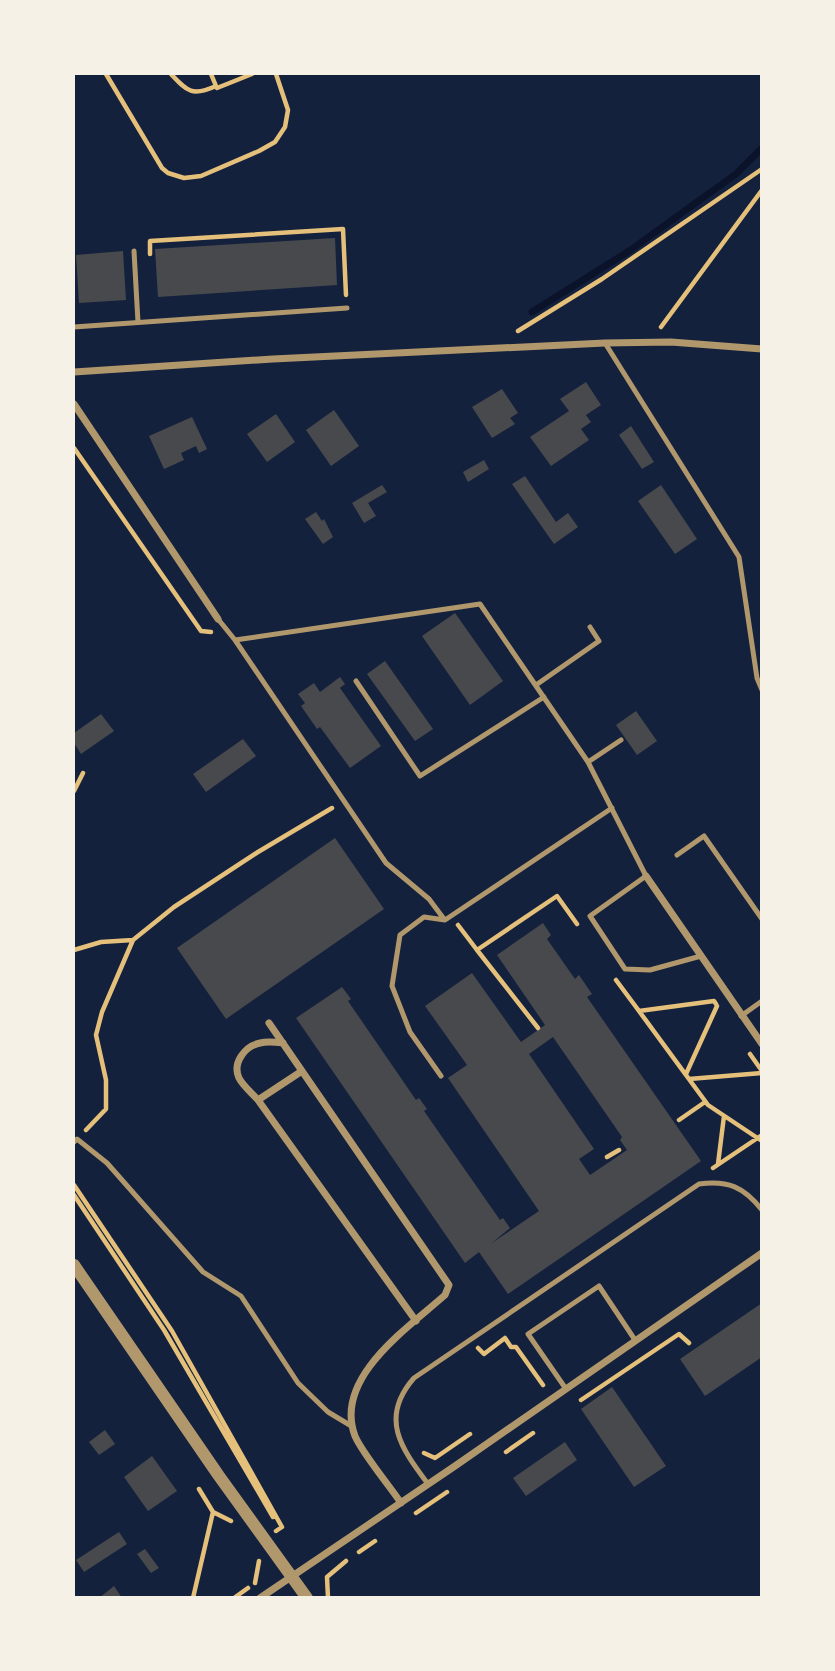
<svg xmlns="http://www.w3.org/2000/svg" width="835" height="1671" font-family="Jost,sans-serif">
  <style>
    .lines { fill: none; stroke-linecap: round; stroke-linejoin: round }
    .stream { stroke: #0b132b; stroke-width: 7 }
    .building { fill: #48494c; fill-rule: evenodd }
    .path { stroke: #e5c07b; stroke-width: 4.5 }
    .service { stroke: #b1986c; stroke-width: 5 }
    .minor { stroke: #b1986c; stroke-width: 7 }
    .tertiary { stroke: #b1986c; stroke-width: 12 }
  </style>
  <rect width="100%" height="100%" fill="#14213d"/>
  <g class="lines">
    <path class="stream" d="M532,312l97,-61 107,-77 26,-26"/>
  </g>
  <path class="building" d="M335,238l2,47 -179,12 -3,-48z
    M123,251l3,49 -47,3 -3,-48z
    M586,382l15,23 -15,10 5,7 -10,7 8,11 -38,26 -21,-29 39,-26 -9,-12z
    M502,389l16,24 -8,5 5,6 -23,14 -20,-31z
    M334,410l25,36 -28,20 -25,-36z
    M276,414l19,28 -28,20 -20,-28z
    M192,417l15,32 -8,4 -3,-7 -15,7 3,7 -20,9 -15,-33z
    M631,426l23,36 -12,7 -23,-34z
    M484,460l5,9 -21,13 -5,-10z
    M525,476l31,46 12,-9 10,14 -24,17 -42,-60z
    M382,485l5,7 -19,11 8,13 -12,7 -12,-20z
    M661,485l36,54 -22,15 -37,-53z
    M316,512l6,9 2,-2 9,18 -10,7 -18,-25z
    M455,613l48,68 -33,24 -48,-69z
    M385,661l48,68 -18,12 -48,-67z
    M340,677l5,7 -5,4 41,58 -31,22 -30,-41 -3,2 -16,-23 4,-3 -7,-9 16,-11 6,9z
    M636,711l21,30 -20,14 -21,-30z
    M101,714l13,17 -33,23 -7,-11v-10z
    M243,739l13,17 -50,36 -13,-18z
    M335,838l49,71 -158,110 -49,-71z
    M543,923l8,12 -4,4 28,40 4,-4 13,19 -5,3 114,164 -193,133 -29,-42 -14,11 -169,-245 46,-31 9,12 -3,2 68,99 3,-2 8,11 -3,2 76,109 3,-2 7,10 -18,15 47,-32 -91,-133 19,-13 -42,-59 47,-33 49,69 24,-17 -48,-70zM553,1037l69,100 -2,3 7,10 -37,25 -11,-16 15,-10 -65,-95z
    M762,1303v54l-57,39 -25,-37z
    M612,1387l54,79 -32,21 -53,-78z
    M105,1430l10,14 -16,11 -10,-13z
    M565,1442l12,18 -51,36 -13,-18z
    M152,1456l25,35 -29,20 -24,-34z
    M119,1532l8,12 -43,28 -8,-12z
    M145,1549l14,19 -8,5 -14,-19z
    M114,1586l8,12h-23z"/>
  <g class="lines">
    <path class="path" d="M106,74l56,94 6,5 16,5 17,-2 58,-25 16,-9 10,-15 3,-17 -12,-36
      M171,74c16,17 21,23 45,12l1,2 35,-14
      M211,74l5,12
      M150,254v-13l193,-12 3,66
      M661,327l101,-137
      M518,331l84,-52 160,-110
      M74,448l127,183 10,1
      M74,791l9,-18
      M458,925l19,25
      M74,950l27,-8 32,-2
      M616,980l23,31 75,-10 2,3
      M639,1011l69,94 54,36
      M538,1028l-61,-78 80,-54 20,28
      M750,1054l12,17
      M686,1074l31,-68
      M689,1079l73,-6
      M679,1120l26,-18
      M86,1130l20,-21v-29l-10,-45 6,-23 31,-72 41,-33 84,-55 74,-44
      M607,1157l12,-7
      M718,1164l6,-48
      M713,1168l49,-33
      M74,1185l98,146 110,196 -6,4
      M74,1195l90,135 109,187
      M478,1348l6,6 21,-16 6,9h5l27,38
      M581,1400l98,-66 10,9
      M506,1452l27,-19
      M424,1453l11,5 35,-24
      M199,1489l14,23 18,9
      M416,1513l31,-21
      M359,1552l16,-11
      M255,1583l4,-22
      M193,1598l20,-86
      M234,1598l14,-10
      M328,1598l-1,-21 19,-16"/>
    <path class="service" d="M134,251l4,71
      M74,327l273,-19
      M605,343l134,214 18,121 5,12
      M218,619l17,21 151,223 43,36 15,20
      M235,640l245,-36 108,158 58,114 -56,40 35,53 25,1 51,-14
      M356,681l64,95 124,-79
      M536,685l63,-44 -9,-14
      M588,762l33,-22
      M677,855l27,-19 58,83
      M741,1016l21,-15
      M441,1076l-31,-44 -18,-46 8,-51 24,-18 21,3 167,-112
      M74,1142l3,-3 30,24 96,109 38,24 57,87 30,29 25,15
      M566,1389l-38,-55 71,-48 36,54
      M428,1484c-27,-36 -49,-66 -14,-106l285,-194c29,-4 45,3 63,26"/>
    <path class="minor" d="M74,372l199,-13 332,-16 66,-1 91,7
      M74,404l144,215
      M646,876l116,168
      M269,1023l33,48
      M258,1100c-6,-7 -15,-14 -19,-22 -7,-15 6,-32 21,-35 8,-2 15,-1 23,0
      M401,1503c-12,-18 -39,-50 -46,-67 -22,-58 53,-108 90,-141l4,-10 -147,-214 -44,29 158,221
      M260,1598l195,-132 307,-213"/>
    <path class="tertiary" d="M74,1265l145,211 88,122"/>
  </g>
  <rect width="835" height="1671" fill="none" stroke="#f6f1e7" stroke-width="150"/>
</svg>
